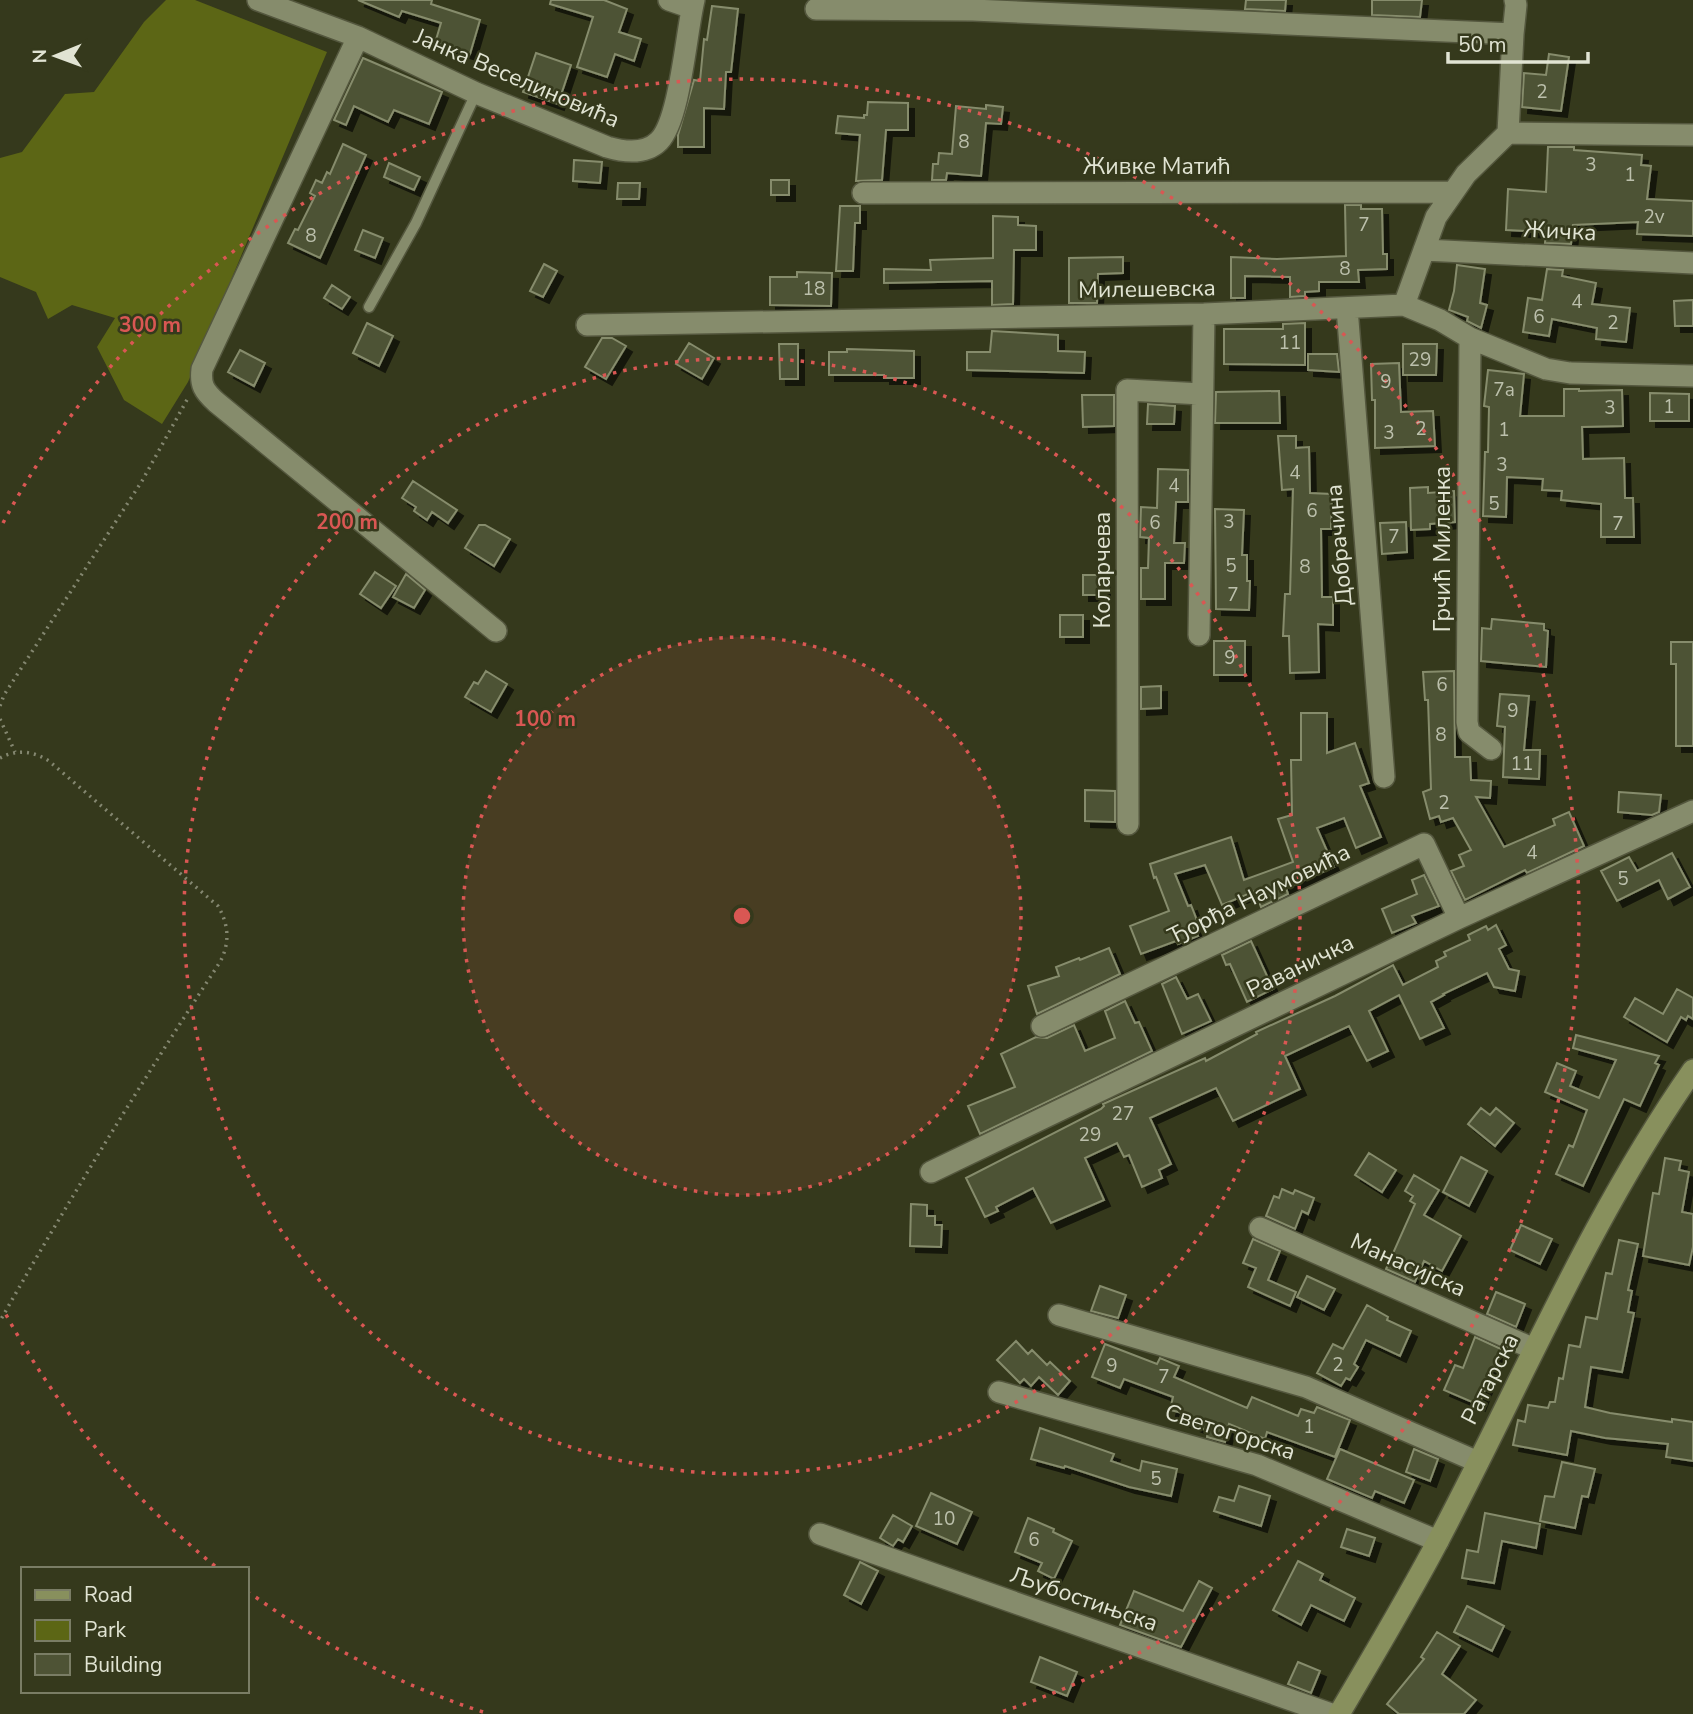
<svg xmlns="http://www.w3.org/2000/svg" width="1693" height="1714" font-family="'Nunito Sans',sans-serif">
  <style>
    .green { fill: #5c6615 }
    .building { fill: #4e5335; stroke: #868c6c; stroke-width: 2; filter: url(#shadow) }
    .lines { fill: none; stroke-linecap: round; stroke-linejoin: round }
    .lane-casing { stroke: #54573e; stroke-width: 13 }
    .street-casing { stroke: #54573e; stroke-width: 24 }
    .secondary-casing { stroke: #54573e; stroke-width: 24 }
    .path { stroke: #848770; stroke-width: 3.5; stroke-dasharray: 2 5; stroke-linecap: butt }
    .lane { stroke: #868c6c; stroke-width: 10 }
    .street { stroke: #868c6c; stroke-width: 21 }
    .secondary { stroke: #88905d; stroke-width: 21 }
    .ring { fill: none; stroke: #d95753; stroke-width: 3.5; stroke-dasharray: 3.5 7 }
    .labels { text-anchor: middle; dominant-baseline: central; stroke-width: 5; stroke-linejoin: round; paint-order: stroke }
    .number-label { font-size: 19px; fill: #bcc0ac }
    .street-label { font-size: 23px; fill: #e1e4d3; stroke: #35391c }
    .centre { fill: #d95753; stroke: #35391c; stroke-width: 3.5 }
    .ring-label { font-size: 21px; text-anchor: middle; font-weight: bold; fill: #d95753; stroke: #35391c; stroke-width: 5; stroke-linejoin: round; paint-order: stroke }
  </style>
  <defs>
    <filter id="shadow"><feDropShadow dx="6" dy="6" stdDeviation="0" flood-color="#0009"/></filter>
  </defs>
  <rect width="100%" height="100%" fill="#35391c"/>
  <path class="green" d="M166,0h29l132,52 -139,330 -26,42 -38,-24 -27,-53 18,-29 -43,-13 -24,14 -12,-27 -36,-15v-119l22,-6 43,-58 29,-2 50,-70z"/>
  <path class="building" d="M358,0h74l-1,4 49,16 -10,34 -35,-11 6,-20 -39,-12 -3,6z
    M551,0h53l23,9 -8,23 22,7 -7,22 -19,-7 -8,23 -30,-10 16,-50 -43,-13z
    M1246,0h40l-1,11 -40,-2z
    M1372,0h50l-2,17 -48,-2z
    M712,6l26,3 -7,63h-5l-2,37 -20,-1v39h-26v-12l16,-55 6,1 4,-42 3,1z
    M536,53l35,12 -13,39 -35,-12z
    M1549,54l20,3 -8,54 -39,-4 2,-34 22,2z
    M363,58l79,34 -13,32 -35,-14 -6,12 -34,-16 -8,19 -12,-5z
    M868,102l40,1v27h-22l-4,50 -26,1 4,-46 -24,-2 2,-17 26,2v-3h3z
    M986,105l17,2 -2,17 -15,-1 -5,53 -34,-3 -1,7h-14l1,-16h5l1,-11 13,1 4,-48 30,3z
    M343,144l23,11 -46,103 -32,-15 7,-14 3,1 17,-34 -5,-3 6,-13 6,3 5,-11 3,2z
    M1548,147h26v3l68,5 -1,10 10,1 -4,33 46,2v35l-56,-2 1,-12 -65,3 -2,19 -26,-1 1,-11 -40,-2 2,-41 38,3z
    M574,160l28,2 -2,21 -27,-2z
    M389,163l31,14 -6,13 -30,-13z
    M771,180h18v15h-18z
    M618,183h22l-1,16h-22z
    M1345,205h16v4h21l1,45h4v15l-29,1 1,12h-40v9l-14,1v4l-15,1v-20l-45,-1v22h-14v-41l46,2 69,-3z
    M840,206h20v17h-5l-2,48h-17z
    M993,216l25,1v8l18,1v24h-22l-1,54 -21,1v-24l-108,2v-14l47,1 -1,-10 63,-2z
    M363,230l20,8 -8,20 -20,-8z
    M1123,257v16l-25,1 -1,29h-28v-45z
    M544,264l13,7 -14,26 -13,-6z
    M1457,265l28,4 -5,34 7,2 -6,23 -14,-7 1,-4 -19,-7 5,-19z
    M1547,269l16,1 -1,6 34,7 -4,21 38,4 -4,34 -30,-3 1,-11 -45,-9 -3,17 -26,-4 5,-34 14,2z
    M797,272l35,1 -1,33 -61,-1v-28h27z
    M332,285l18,12 -8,12 -18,-11z
    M1693,300v26h-18l-1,-25z
    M367,323l26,13 -14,30 -26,-13z
    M1305,323v42l-81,-1v-35h59v-5z
    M992,331l66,4v16l27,1 -1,21 -117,-3v-18h23z
    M602,338h10l14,8 -20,33 -21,-12z
    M689,343l25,15 -12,21 -26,-15z
    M779,344h19v35h-18z
    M1403,344h34l-1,31h-33z
    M847,349l67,2v27h-30v-3h-55v-23h18z
    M240,350l25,13 -11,23 -26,-14z
    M1308,354h29l2,18 -31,-2z
    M1399,363l2,49 32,-1 2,35 -60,2v-48h-3l-1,-36z
    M1488,370l36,4 -4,42h44v-27h15v2l43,-1 1,36 -41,1 1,32 41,-1 1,40h8l1,39h-33v-33l-40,-4 1,-9 -20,-1 1,-11 -36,-2 -1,40 -23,-1 2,-64h3l1,-45 -5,-1z
    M1279,391l1,32h-65l1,-31z
    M1650,393l39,1v27h-39z
    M1082,395h32v31l-31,1z
    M1148,404l27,2 -1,18h-27z
    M1278,436h18v12l13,-1 1,46 22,1 -1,35h-10l1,68h11v28l-15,-1 1,48 -29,1 -1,-37h-6l2,-42h5l3,-105 -11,1z
    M1158,469l30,1v32h-12l-2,41h11l-1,20h-19v36h-24v-31h7l1,-30 -9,-1 1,-30 16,1z
    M413,481l44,29 -9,13 -16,-11 -5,8 -13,-9 2,-4 -14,-9z
    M1428,487v6l26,-2 1,31 -25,2v5l-19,1 -1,-42z
    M1215,509l29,1 -2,45h5v26h3l-1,29 -33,-1z
    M1406,522l1,30 -25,2 -2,-31z
    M479,525h6l25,14 -16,27 -29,-18z
    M375,572l21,14 -15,22 -21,-14z
    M406,574l19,16 -11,18 -21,-11z
    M1083,575h21v20h-21z
    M1060,615h23v22h-23z
    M1492,619l52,5v6l4,1 -2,36 -65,-6 1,-33 9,1z
    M1214,641h31v34h-31z
    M1671,642h22v104h-17v-82h-5z
    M486,671l21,13 -16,28 -26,-15 9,-15 4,2z
    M1454,671l1,86h15l1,23 20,1 -1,17 -14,-1 28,50 51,-22 -2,-6 16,-7 15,34 -57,27 -2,-3 -60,30 -14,-29 13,-5 -5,-11 12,-5 -18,-32 -12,4 -2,-6 -9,3 -7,-27 8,-3 -3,-89h-3l-2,-28z
    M1161,686v22l-20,1v-22z
    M1500,694l29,2 -5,54h16l-1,29 -36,-2 2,-50 -8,-1z
    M1301,713h26v40l28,-10 14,40 -9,3 21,51 -25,11 -12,-30 -27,10 17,39 -48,21 2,6 -27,13 -6,-16 -33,14 -17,-40 -30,9 13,32 3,-1 7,18 -5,2 5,11 -20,8 -2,-3 -35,13 -11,-28 39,-15 -13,-34 -2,1 -4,-14 81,-27 13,43 49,-18 -15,-43 14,-4 -1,-55h10z
    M1085,790l30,1v31l-30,-1z
    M1619,792l42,3 -2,17 -7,3 -34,-3z
    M1672,853l18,34 -22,12 -9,-19 -42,21 -16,-30 28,-14 8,14z
    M1424,875l15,31 -27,10 4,7 -24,10 -10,-24 35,-15 -5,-14z
    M1496,925l10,20 -7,4 10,20 10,2 -4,20 -21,-4 -7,-14 -44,21 1,1 -13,7 13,26 -24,11 -21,-44 -30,16 19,40 -21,10 -18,-35 -64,30 15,33 -67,32 -17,-33 -66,30 21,46 -12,6 3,8 -20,9 -13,-32 -5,2 -7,-14 -32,15 19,42 -53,23 -18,-35 -37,19 2,4 -13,6 -19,-39 135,-69 3,-3 -1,-2 102,-46 1,3 51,-27 -1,-2 79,-36 58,-31 10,20 35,-18 -2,-6 10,-5 -2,-4 26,-12 -2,-5 18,-9 2,4z
    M1251,941l22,48 -26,13 -17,-38 -4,1 -4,-10z
    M1109,948l11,26 -83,40 -9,-28 31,-10 -3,-9 23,-9 1,2z
    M1176,977l11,22 11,-5 13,27 -29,13 -20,-50z
    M1677,989l16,9v21l-5,-3 -2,4 -5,-3 -14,25 -43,-25 11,-19 28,16z
    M1125,1001l10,22 4,-1 13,29 -172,83 -12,-28 47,-19 -14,-33 35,-17 11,1 27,-13 11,26 30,-13 -10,-27z
    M1576,1035l83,21 -4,7 4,2 -19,41 -16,-7 -41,87 -27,-12 13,-29 4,2 14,-37 -42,-18 12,-29 19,8 -6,15 29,12 17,-38 -43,-12z
    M1481,1108l9,7 6,-7 18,15 -19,23 -27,-22z
    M1369,1153l27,17 -14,22 -27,-17z
    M1461,1157l26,14 -18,35 -26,-14z
    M1665,1158l16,3 -2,9 10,2 -7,40 11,2v33l-4,18 -46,-9 10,-63 6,1z
    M1414,1175l25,15 -15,25 37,21 -19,35 -18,-10 -9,21 -29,-13 29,-65 -5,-3 3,-5 -8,-5z
    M1282,1189l11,5 2,-4 19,8 -6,16 -6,-3 -7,18 -29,-13 8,-20 5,2z
    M911,1204l16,1v11h8v9h7l-1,22 -31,-1z
    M1521,1225l31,14 -12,25 -30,-14z
    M1253,1239l27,12 -12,29 28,12 -6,14 -42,-19 8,-19 -13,-5z
    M1619,1240l19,4 -10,46 4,1 -4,21 6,1 -12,59 -31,-5 -6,40 25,6 62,9v-3l21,3v39l-27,-4 2,-13 -63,-6 -34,-7 -4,24 -54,-10 5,-25 7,2 3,-17 20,3 2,-6h5l4,-24 4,1 6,-34 11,2 6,-30 11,2 9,-46 6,1z
    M1307,1276l28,13 -11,21 -27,-13z
    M1100,1286l26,9 -8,23 -27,-7z
    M1496,1292l29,12 -9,23 -29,-13z
    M1367,1305l21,12 -1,3 24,11 -11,25 -34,-16 -12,24 4,3 -8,13 -4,-2 -5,8 -24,-13 16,-29 10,5z
    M1475,1337l26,12 -22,56 -35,-15 11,-25 8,3z
    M1016,1341l12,13 4,-4 15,15 3,-3 20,19 -12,14 -19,-18 -8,9 -7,-7 -4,4 -23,-23z
    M1105,1344l52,20 3,-6 19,8 -5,11 73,31 5,-11 46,19 3,-7 13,4 3,-6 33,13 -15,37 -68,-25 -2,7 -36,-15 -4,18 -18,-5 1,-6 -24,-10 3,-7 -17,-4 3,-13 -49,-18 -4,9 -28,-11z
    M1040,1428l74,26 -3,7 29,10 2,-10 35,8 -6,27 -42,-9 -64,-21 -1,2 -33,-9z
    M1340,1449l74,31 -10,23 -29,-12 -3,7 -45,-19z
    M1414,1449l24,10 -8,22 -24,-9z
    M1562,1462l33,7 -7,28 -6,-1 -7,32 -35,-7 5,-25 9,1z
    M1239,1486l31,10 -9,30 -47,-15 5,-14 15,4z
    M931,1493l41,19 -15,32 -41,-18z
    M1485,1513l55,11 -4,24 -34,-7 -8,42 -32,-5 5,-28 11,2z
    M893,1515l19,11 -9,16 -5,-3 -5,7 -13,-8z
    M1028,1518l26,11 -1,3 19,9 -18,38 -16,-8 4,-8 -27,-11z
    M1347,1529l28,9 -6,18 -28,-9z
    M1298,1561l25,13 -3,6 35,18 -11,23 -33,-16 -10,20 -28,-15z
    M860,1562l18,9 -17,33 -17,-9z
    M1199,1581l13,7 -31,59 -61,-22 14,-34 49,20z
    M1467,1606l37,20 -12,25 -38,-19z
    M1437,1632l23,14 -18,28 34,26 -12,14h-65l-12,-10 37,-45 -3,-2z
    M1040,1657l37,15 -10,24 -36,-14z
    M1298,1662l22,9 -9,22 -23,-9z"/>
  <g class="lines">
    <defs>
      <path id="lane" d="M369,307l47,-84 60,-130"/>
      <path id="street" d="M258,0l100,37 118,56 131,54c17,5 38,8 52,-6 21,-21 27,-108 35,-141
        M669,0l23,8
        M816,9l157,1 540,24 -5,99
        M1513,34l3,-29 -1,-5
        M358,37l-156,332c-2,16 2,22 14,33l280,229
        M863,193l589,-1
        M1424,250l269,13
        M1404,305l32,-88 30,-43 42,-41 185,2
        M1347,308l37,469
        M587,325l617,-11 200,-9 36,15 30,18 76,31 24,4 123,3
        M1470,338l-3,384 2,10 22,17
        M1199,635l5,-321
        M1128,824l-1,-434 75,4
        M1042,1026l382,-182 35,74
        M931,1172l528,-254 234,-107
        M1260,1228l274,121
        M1059,1315l247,72 172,75
        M999,1392l258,73 181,76
        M820,1534l511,180"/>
      <path id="secondary" d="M1339,1714c34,-58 69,-116 100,-175 83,-157 152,-323 254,-469"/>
    </defs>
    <use href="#lane" class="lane-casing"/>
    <use href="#street" class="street-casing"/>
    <use href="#secondary" class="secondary-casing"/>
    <path class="path" d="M0,706l4,-11 138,-214 46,-83
      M0,719l15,33
      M0,758c17,-9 33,-7 49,3l169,145c11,19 12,37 2,56 -77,118 -151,237 -220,359"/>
    <use href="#lane" class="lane"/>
    <use href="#street" class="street"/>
    <use href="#secondary" class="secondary"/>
  </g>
  <circle cx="742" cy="916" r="279" fill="#d95753" fill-opacity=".12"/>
  <g class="ring">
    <circle cx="742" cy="916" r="279"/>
    <circle cx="742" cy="916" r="558"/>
    <path d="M483 1712A837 837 0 0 1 250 1593M215 1566A837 837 0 0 1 3 1309M3 523A837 837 0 1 1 1001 1712"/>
  </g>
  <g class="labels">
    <g class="number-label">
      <text x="1542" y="92">2</text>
      <text x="964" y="142">8</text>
      <text x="1591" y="165">3</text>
      <text x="1630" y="175">1</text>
      <text x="1654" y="217">2v</text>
      <text x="1364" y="225">7</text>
      <text x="311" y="236">8</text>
      <text x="1345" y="269">8</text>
      <text x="814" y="289">18</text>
      <text x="1577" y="302">4</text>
      <text x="1539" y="317">6</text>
      <text x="1613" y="323">2</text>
      <text x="1290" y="343">11</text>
      <text x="1420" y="360">29</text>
      <text x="1386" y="382">9</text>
      <text x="1504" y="390">7a</text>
      <text x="1669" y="407">1</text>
      <text x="1610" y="408">3</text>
      <text x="1421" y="429">2</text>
      <text x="1504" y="430">1</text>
      <text x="1389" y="433">3</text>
      <text x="1502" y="465">3</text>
      <text x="1295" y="473">4</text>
      <text x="1174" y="486">4</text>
      <text x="1494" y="504">5</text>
      <text x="1312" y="511">6</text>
      <text x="1229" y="522">3</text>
      <text x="1155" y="523">6</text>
      <text x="1618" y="524">7</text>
      <text x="1394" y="537">7</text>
      <text x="1231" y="566">5</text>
      <text x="1305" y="567">8</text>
      <text x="1233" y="595">7</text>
      <text x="1230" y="658">9</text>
      <text x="1442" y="685">6</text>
      <text x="1513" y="711">9</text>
      <text x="1441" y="735">8</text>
      <text x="1522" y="764">11</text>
      <text x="1444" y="803">2</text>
      <text x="1532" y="853">4</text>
      <text x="1623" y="879">5</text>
      <text x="1123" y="1114">27</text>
      <text x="1090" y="1135">29</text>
      <text x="1338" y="1365">2</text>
      <text x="1112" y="1366">9</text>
      <text x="1164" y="1377">7</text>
      <text x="1309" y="1427">1</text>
      <text x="1156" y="1479">5</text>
      <text x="944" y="1519">10</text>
      <text x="1034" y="1540">6</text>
    </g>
    <g class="street-label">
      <text transform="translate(517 78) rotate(23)">Јанка Веселиновића</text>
      <text x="1157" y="166">Живке Матић</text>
      <text transform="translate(1560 231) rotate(3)">Жичка</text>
      <text transform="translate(1147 289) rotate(-1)">Милешевска</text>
      <text transform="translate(1339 545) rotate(-95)">Добрачина</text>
      <text transform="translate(1442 549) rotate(-90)">Грчић Миленка</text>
      <text transform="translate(1102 570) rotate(-90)">Коларчева</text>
      <text transform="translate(1259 894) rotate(-26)">Ђорђа Наумовића</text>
      <text transform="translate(1300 966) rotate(-26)">Раваничка</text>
      <text transform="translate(1408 1265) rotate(24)">Манасијска</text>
      <text transform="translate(1490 1379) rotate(-63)">Ратарска</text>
      <text transform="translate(1230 1432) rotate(18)">Светогорска</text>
      <text transform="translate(1084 1599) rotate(19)">Љубостињска</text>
    </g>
  </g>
  <circle cx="742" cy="916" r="10" class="centre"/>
  <g class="ring-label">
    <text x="150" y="332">300 m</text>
    <text x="347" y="529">200 m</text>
    <text x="545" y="726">100 m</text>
  </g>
  <rect x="21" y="1567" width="228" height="126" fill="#35391c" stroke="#7a7d65" stroke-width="2"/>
  <rect x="35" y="1590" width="35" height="10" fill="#88905d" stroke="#7a7d65" stroke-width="2"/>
  <text x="84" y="1602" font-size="21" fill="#e1e4d3">Road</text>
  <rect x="35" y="1620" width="35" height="21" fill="#5c6615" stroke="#7a7d65" stroke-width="2"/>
  <text x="84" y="1637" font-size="21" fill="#e1e4d3">Park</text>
  <rect x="35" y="1654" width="35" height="21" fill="#4e5335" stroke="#7a7d65" stroke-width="2"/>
  <text x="84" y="1672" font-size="21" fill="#e1e4d3">Building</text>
  <g transform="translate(56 56) rotate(269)" stroke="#35391c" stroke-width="5" paint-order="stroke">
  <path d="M0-5L12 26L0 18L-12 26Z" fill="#e1e4d3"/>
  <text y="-10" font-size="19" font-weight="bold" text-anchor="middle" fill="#e1e4d3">N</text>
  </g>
  <path d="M1448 52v10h140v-10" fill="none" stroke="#e1e4d3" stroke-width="3.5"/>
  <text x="1458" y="52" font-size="21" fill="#e1e4d3" stroke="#35391c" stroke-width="5" paint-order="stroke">50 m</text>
</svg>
